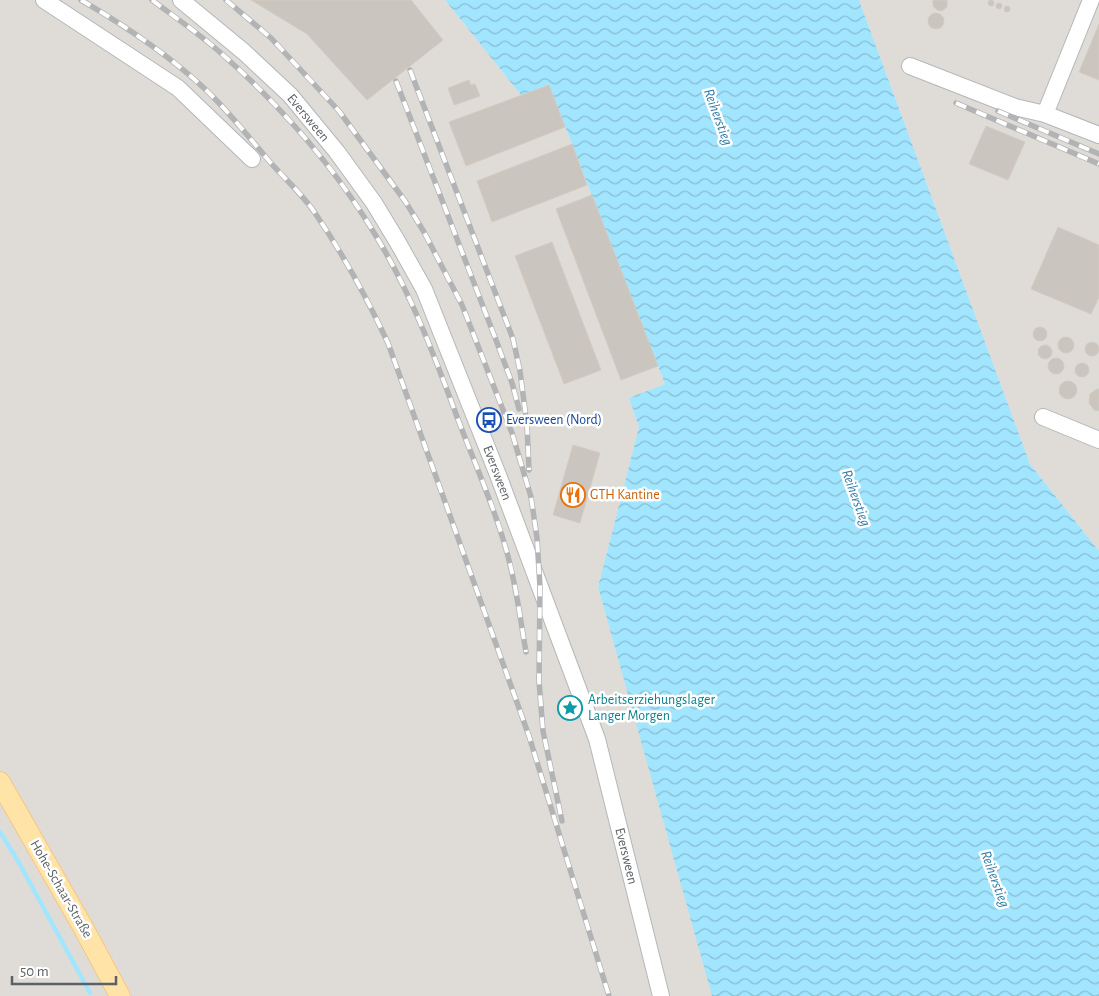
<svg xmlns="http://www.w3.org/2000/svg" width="1099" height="996" font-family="'Alegreya Sans',sans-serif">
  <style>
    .industrial { fill: #dfdcd7 }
    .water { fill: url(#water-waves) }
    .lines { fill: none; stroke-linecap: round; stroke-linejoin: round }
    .stream { stroke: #a2e5ff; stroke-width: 4.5 }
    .building { fill: #cac5bf; stroke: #d4cbc0 }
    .minor-casing { stroke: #b3b7bb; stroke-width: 18 }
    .major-casing { stroke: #fdb14d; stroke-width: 21 }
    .minor { stroke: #fff; stroke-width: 16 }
    .major { stroke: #ffe3a7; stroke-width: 20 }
    .rail-casing { stroke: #b2b3b4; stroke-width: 5.5 }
    .rail { stroke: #fff; stroke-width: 4; stroke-dasharray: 11; stroke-linecap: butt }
    .labels { text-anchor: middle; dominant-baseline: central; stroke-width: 5; stroke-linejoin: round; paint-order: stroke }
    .street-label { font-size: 14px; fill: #5b6165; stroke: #fff }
    .transit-label { font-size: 14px; fill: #164399; stroke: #fff; text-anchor: start }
    .food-label { font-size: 14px; fill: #c56008; stroke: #fff; text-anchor: start }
    .culture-label { font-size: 14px; fill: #0d838f; stroke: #fff; text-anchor: start }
    .water-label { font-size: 15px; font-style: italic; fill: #327da7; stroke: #fff }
  </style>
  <defs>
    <pattern id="water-waves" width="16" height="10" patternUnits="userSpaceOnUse" patternTransform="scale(1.25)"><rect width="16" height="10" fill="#a2e5ff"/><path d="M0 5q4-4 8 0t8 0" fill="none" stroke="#87bdd2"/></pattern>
  </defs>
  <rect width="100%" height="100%" fill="#efeae2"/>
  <path class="industrial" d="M0,0h445l76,95 28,-10 116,299 -36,14 10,29 -41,160 115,409h-713z
    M859,0h240v551l-69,-87z"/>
  <path class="water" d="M445,0h414l171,464 69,87v445h-387l-114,-409 41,-160 -10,-29 36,-14 -116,-299 -28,10z"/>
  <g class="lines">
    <path class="stream" d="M0,832l18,29 72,132"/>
  </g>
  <path class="building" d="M251,0h160l32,40 -76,60 -60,-66z
    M933,0h14v7l-5,4 -5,-1 -4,-4z
    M988 3a3 3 0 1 1 6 0a3 3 0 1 1-6 0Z
    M996 6a3 3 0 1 1 6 0a3 3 0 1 1-6 0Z
    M1004 9a3 3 0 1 1 6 0a3 3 0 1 1-6 0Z
    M928 21a8 8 0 1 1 16 0a8 8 0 1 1-16 0Z
    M1099,24v56l-20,-8z
    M469,80l2,5 4,-1 5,12 -26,9 -6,-17z
    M549,85l16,42 -99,39 -17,-44z
    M986,126l39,16 -17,38 -39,-16z
    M572,144l15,41 -95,37 -15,-41z
    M592,195l66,171 -37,14 -65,-171z
    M1058,227l41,18v52l-8,17 -60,-25z
    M552,242l49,128 -37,14 -49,-128z
    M1033 334a7 7 0 1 1 14 0a7 7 0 1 1-14 0Z
    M1058 345a8 8 0 1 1 16 0a8 8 0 1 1-16 0Z
    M1085 349a7 7 0 1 1 14 0a7 7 0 1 1-14 0Z
    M1038 352a7 7 0 1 1 14 0a7 7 0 1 1-14 0Z
    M1048 366a8 8 0 1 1 16 0a8 8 0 1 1-16 0Z
    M1075 370a7 7 0 1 1 14 0a7 7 0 1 1-14 0Z
    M1059 390a9 9 0 1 1 18 0a9 9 0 1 1-18 0Z
    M1097,389h2v22l-5,-1 -5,-7 1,-9z
    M573,445l27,8 -20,70 -27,-8z"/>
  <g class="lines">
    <defs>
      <path id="minor" d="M44,0l134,88 74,71
        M181,0l63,52 46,43 47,57 37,51 23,38 27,48 74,186 99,264 64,257
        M910,66l105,41 30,7 54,21
        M1045,114l46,-114
        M1043,417l56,23"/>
      <path id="major" d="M0,782l84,147 36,67"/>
    </defs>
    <use href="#minor" class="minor-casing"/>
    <use href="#major" class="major-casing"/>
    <use href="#minor" class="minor"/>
    <use href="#major" class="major"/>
    <defs>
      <path id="rail" d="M81,0c45,26 101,64 137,102 18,19 35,40 52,60 15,17 33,33 45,51 28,41 52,85 73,130l141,393 80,260
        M152,0c24,18 49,35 71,55 61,54 115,116 156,186 34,57 57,119 80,181 16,42 35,84 47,127 10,34 14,69 20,103
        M226,0l45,38 68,73 66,90 19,31 38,73 50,128 19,64 6,41 3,49 -1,94 4,50 19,90
        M410,70l103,269 7,32 7,54 2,45
        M396,81l100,259 16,43 7,26
        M956,103l143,61
        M998,111l101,43"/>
    </defs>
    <use href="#rail" class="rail-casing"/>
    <use href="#rail" class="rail"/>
  </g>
  <defs>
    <symbol id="bus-ring" viewBox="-11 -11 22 22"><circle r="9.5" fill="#fff" stroke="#1a4fb4" stroke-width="1.5"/><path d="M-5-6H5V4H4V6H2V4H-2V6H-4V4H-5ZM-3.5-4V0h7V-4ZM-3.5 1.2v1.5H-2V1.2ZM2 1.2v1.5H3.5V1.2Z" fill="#1a4fb4"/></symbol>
    <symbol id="restaurant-ring" viewBox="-11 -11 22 22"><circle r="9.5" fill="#fff" stroke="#e8710a" stroke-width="1.5"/><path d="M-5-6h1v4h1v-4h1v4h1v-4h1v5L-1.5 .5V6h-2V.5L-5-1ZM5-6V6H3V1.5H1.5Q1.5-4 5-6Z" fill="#e8710a"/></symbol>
    <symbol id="sight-ring" viewBox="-11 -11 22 22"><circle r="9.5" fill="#fff" stroke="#0f9aa8" stroke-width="1.5"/><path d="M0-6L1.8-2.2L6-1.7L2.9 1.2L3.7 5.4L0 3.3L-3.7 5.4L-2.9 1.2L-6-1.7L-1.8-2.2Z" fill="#0f9aa8"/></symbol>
  </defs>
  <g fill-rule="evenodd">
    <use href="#bus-ring" x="475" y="406" width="28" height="28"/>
    <use href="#restaurant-ring" x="559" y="481" width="28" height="28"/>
    <use href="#sight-ring" x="556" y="694" width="28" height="28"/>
  </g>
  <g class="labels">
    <g class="street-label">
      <text transform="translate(308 118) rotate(50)">Eversween</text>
      <text transform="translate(497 473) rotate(69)">Eversween</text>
      <text transform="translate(626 856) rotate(76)">Eversween</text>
      <text transform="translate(61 889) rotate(60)">Hohe-Schaar-Straße</text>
    </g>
    <g class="transit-label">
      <text x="506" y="420">Eversween (Nord)</text>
    </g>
    <g class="food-label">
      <text x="590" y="495">GTH Kantine</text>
    </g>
    <g class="culture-label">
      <text x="588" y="700">Arbeitserziehungslager<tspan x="588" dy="16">Langer Morgen</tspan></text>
    </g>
    <g class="water-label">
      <text transform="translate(718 117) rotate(70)">Reiherstieg</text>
      <text transform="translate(856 498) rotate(70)">Reiherstieg</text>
      <text transform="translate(995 879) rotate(70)">Reiherstieg</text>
    </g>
  </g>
  <path d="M12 976v8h104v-8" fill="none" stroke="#5b6165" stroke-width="2.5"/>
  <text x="20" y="976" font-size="15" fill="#5b6165" stroke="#ffffff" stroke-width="4" paint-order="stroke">50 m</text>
</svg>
